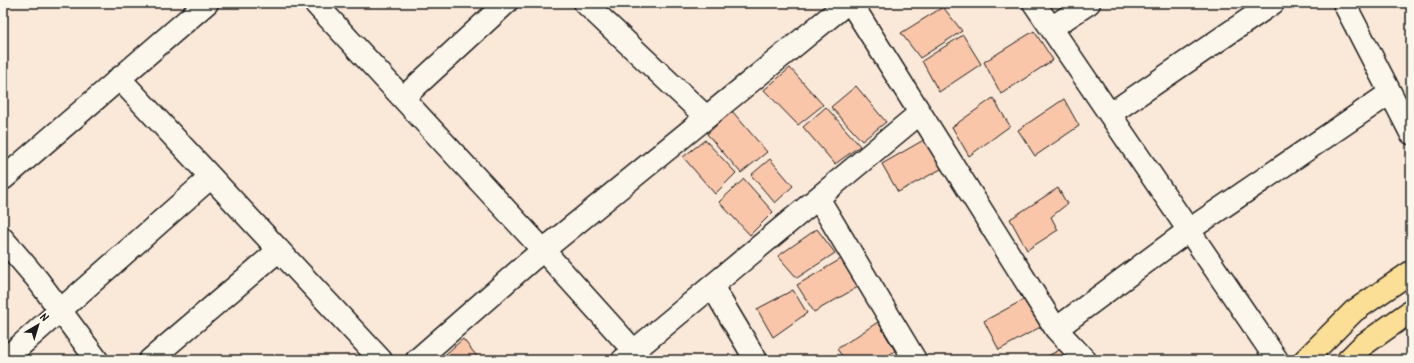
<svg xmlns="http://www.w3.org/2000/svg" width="1414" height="363" font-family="Kalam,sans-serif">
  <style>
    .building { fill: #f9c6aa; stroke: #1c1c1c }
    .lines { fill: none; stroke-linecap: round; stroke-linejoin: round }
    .minor-casing { stroke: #1c1c1c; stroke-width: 25 }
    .major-casing { stroke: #1c1c1c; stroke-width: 25 }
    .minor { stroke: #fbf7ec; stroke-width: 22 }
    .major { stroke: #fbdf96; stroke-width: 22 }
  </style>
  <rect width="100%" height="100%" fill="#fae8d8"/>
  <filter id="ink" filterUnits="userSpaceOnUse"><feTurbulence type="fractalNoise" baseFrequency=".025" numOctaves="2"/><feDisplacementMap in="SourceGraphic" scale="8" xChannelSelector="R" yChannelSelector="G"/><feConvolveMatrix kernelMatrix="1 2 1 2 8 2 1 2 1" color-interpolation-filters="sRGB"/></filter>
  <g filter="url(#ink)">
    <path class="building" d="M943,7l19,24 -42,27 -19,-25z
      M1034,31l19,29 -52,34 -17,-32z
      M963,35l18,29 -42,28 -17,-31z
      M790,68l33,37 -25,20 -34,-35z
      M856,86l30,36 -24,19 -31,-34z
      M993,98l17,28 -41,30 -17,-29z
      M1064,99l15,27 -44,30 -17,-26z
      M826,107l34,39 -25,18 -32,-37z
      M732,111l35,41 -26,21 -34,-39z
      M927,138l16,30 -45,24 -16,-28z
      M705,140l31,33 -21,21 -32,-37z
      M770,159l23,27 -18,17 -24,-28z
      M744,179l29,33 -23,23 -31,-33z
      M1058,188l9,16 -16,13 7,13 -31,20 -17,-31z
      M817,229l18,24 -38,25 -19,-22z
      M841,259l17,28 -44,25 -17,-27z
      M793,290l14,23 -34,24 -16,-28z
      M1025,299l17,27 -43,24 -15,-29z
      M878,322l17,29 -14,9h-36l-8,-11z
      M463,339l17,21h-41z
      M1065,347l7,13h-32z"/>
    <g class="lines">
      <defs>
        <path id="minor" d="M315,3l228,247 91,101
          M585,3l121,114
          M851,3l205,326
          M1034,3l243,357
          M1344,3l67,130
          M1051,28l38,-25
          M119,78l262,282
          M403,98l103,-95
          M1110,114l163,-111
          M3,179l204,-176
          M818,198l97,162
          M3,239l34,40 60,81
          M712,286l44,74
          M4,360l207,-183
          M150,360l129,-110
          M417,360l113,-99 317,-258
          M623,360l297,-247
          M1085,360l-29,-31 133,-99 201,-137"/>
        <path id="major" d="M1305,360l49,-49 57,-39
          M1348,360l15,-15 48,-34"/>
      </defs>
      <use href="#minor" class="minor-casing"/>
      <use href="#major" class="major-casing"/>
      <use href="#minor" class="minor"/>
      <use href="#major" class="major"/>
    </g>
  </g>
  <rect width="1414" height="363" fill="none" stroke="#fbf7ec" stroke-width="16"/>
  <rect x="8" y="8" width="1398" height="347" fill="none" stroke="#1c1c1c" stroke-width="1.5" filter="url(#ink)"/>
  <g transform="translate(38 325) rotate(38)" stroke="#fbf7ec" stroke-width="3" paint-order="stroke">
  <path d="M0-3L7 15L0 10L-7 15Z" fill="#1c1c1c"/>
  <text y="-6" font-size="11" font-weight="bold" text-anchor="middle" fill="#1c1c1c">N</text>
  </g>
</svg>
